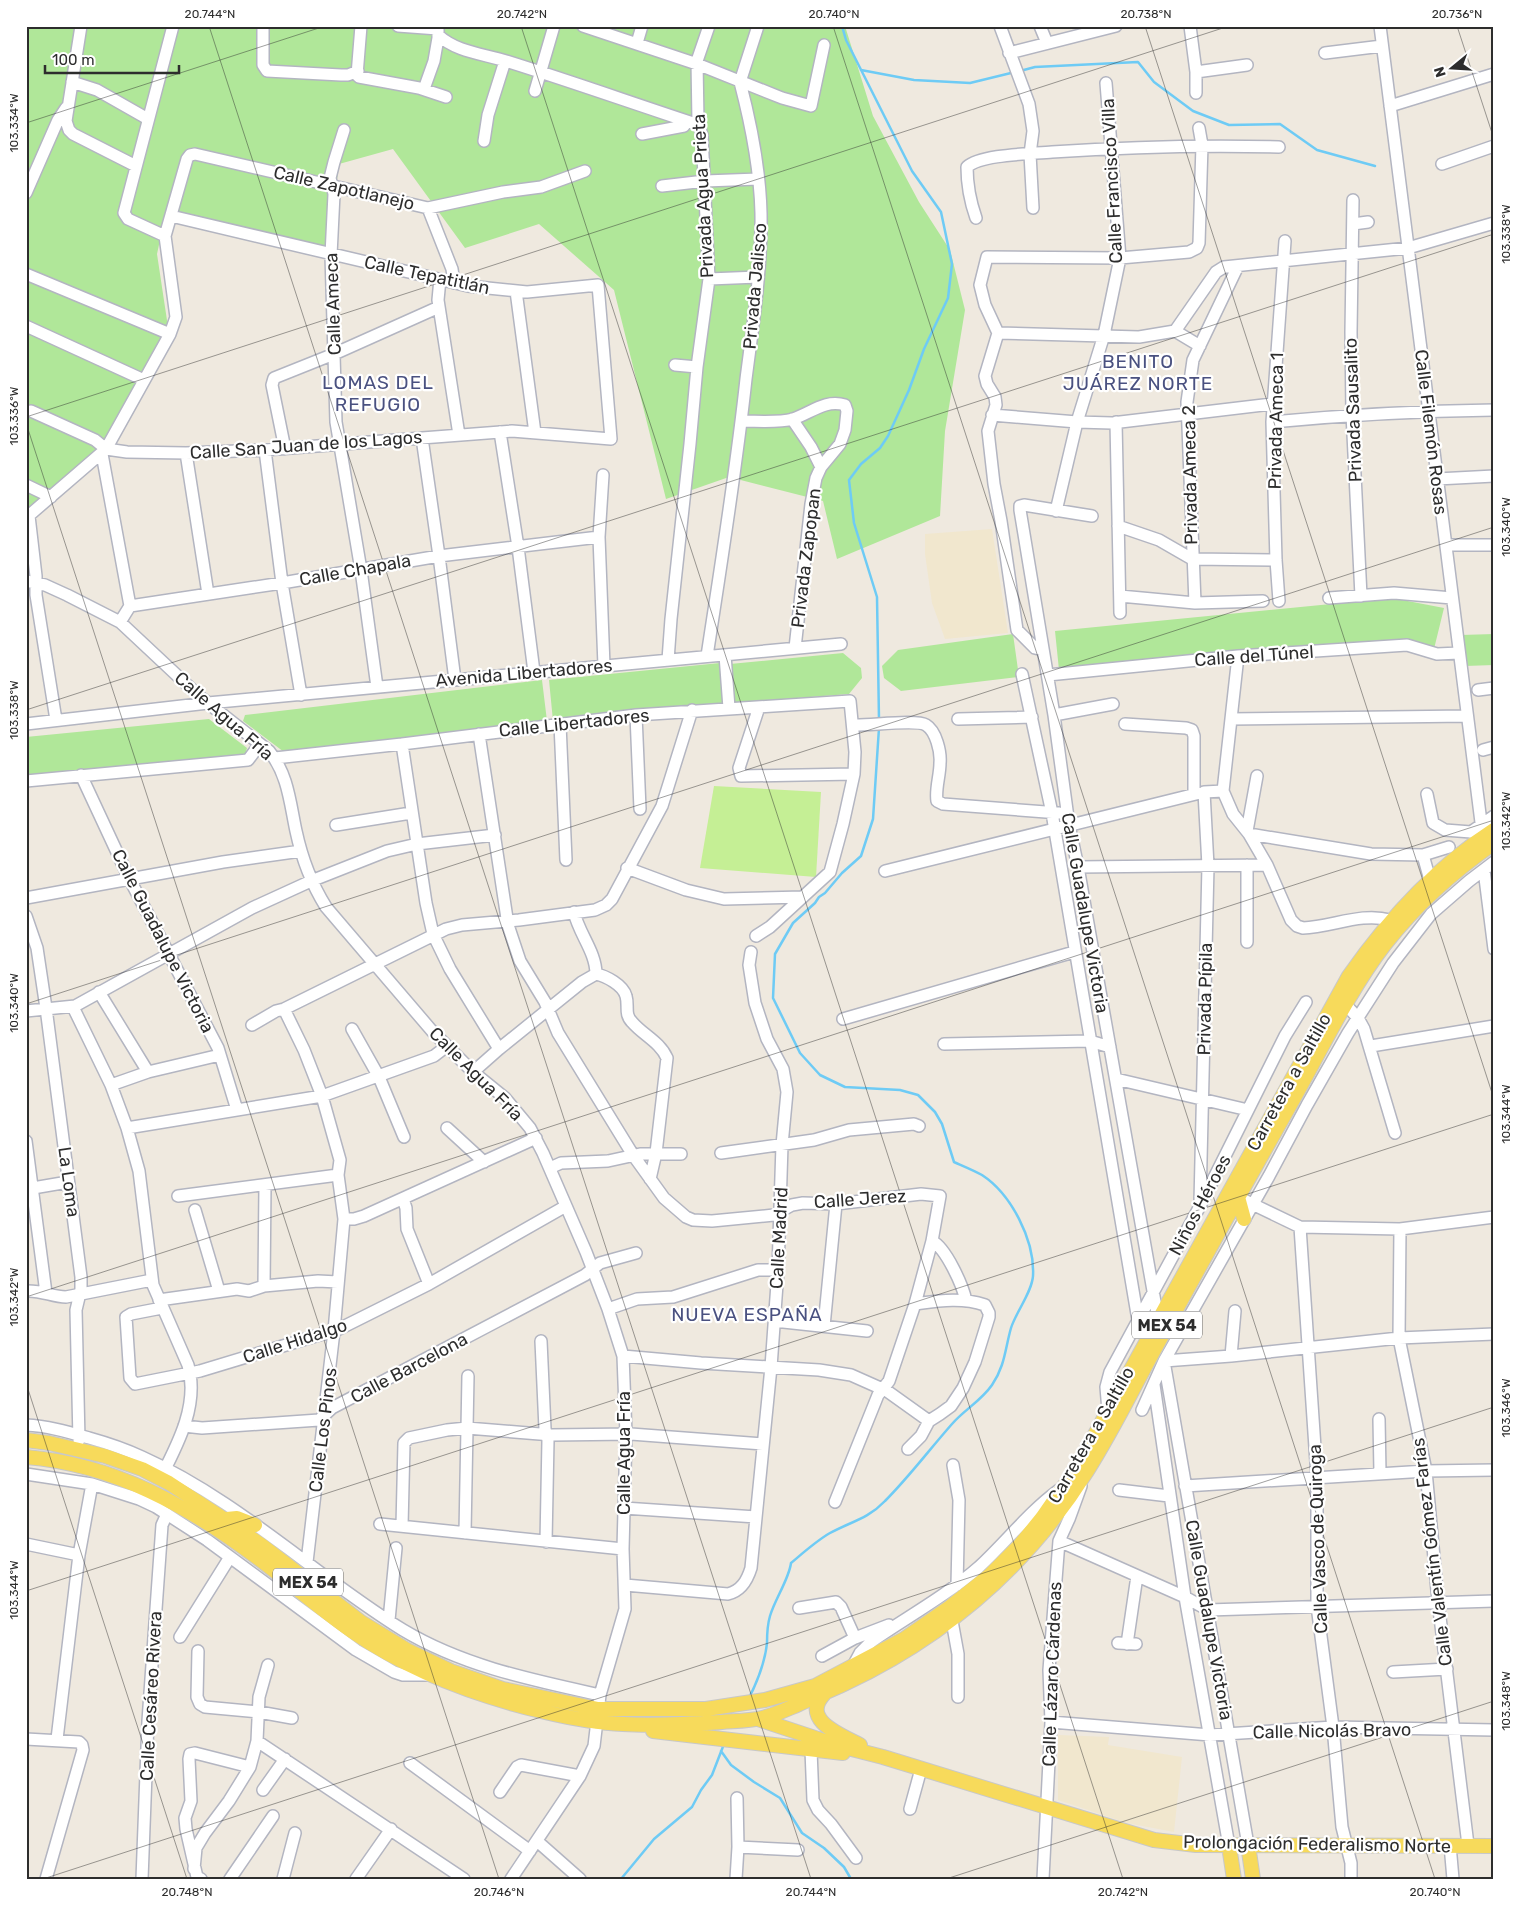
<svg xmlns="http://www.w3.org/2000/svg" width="1520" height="1905" font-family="Rubik,sans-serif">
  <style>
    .education { fill: #f1e7ce }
    .green { fill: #b0e799 }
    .pitch { fill: #c5ef95 }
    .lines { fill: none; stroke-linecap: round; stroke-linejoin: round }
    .stream { stroke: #6ecbf5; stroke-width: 2.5 }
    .minor-casing { stroke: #b3b5c1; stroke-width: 14 }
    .major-casing { stroke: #c8c8c8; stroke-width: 16 }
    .minor { stroke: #fff; stroke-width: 11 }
    .major { stroke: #f7da5b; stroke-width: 14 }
    .ticks { fill: none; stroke: #2d2d2d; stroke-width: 1; stroke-opacity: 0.45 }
    .labels { text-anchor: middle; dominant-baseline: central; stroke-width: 4.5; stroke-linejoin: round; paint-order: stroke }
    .shield { fill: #fff; stroke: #6c6c6c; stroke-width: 1 }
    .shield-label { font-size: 16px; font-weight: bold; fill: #2d2d2d }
    .street-label { font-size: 18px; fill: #2d2d2d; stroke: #fff }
    .neighbourhood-label { font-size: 19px; letter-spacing: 1px; fill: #4a5180; stroke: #fff }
    .neatline { fill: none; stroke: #2d2d2d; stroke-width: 2 }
    .ticks-label { font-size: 12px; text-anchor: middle; fill: #2d2d2d }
  </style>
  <rect width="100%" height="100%" fill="#efe9df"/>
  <path class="education" d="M992,529l16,104 -63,6 -13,-36 -7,-49v-20z
    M1058,1735l51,2 -1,8 74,12 -8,75 -47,-9 -69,-23z"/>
  <path class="green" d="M26,26h819l28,90 46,86 31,48 15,60 -20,121 -5,85 -103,43 -14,-58 -94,-24 -63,22 -52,-209 -75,-66 -74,24 -72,-99 -54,15 -11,87 -163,-34 -8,37 11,73 -67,127 -75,64z
    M1392,598l52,10 -10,41 -27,-9 -348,30 -4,-39z
    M1013,634l6,43 -118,14 -17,-13 -2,-12 16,-16z
    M1494,634v31l-29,1 -4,-31z
    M843,653l18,15 1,10 -13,16 -115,9 -4,-39z
    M720,663l4,41 -171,17 -4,-41z
    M542,680l5,41 -263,31 -41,-31 2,-6z
    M209,719l38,29 -2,7 -219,21v-39z"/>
  <path class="pitch" d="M714,786l107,6 -5,85 -116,-9z"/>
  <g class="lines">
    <path class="stream" d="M842,26l4,14 66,131 29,41 11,52 -4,34 -24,51 -15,41 -21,46 -8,12 -19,16 -12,16 5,43 23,74 2,123
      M861,70l53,10 56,3 45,-11
      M1020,71l15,-4 103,-5 16,20 39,29 36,14 51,-1 37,26 58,16
      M749,1698c9,-18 16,-35 18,-55 0,-10 0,-17 3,-27 5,-17 19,-37 21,-53 12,-10 25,-22 39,-30 20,-11 38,-14 55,-32 24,-24 44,-51 67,-77 12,-14 29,-23 40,-39 13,-19 13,-36 19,-57 5,-16 21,-36 22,-52 2,-36 -22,-82 -51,-101 -9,-5 -19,-9 -28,-13l-12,-38 -7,-12 -17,-17 -18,-5 -55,-3 -25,-12 -20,-22 -27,-55 2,-44 18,-31 22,-20 4,-6 6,-4 17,-20 19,-17 12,-37 6,-91
      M721,1751l10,14 23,17 26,16 22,35 22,15 20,19 7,12
      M621,1879l33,-40 38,-32 9,-17 11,-15 12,-31"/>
    <defs>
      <path id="minor" d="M81,26l-15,95 3,9 4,4 63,32
        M263,26v39l4,6 74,4h7l10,-4
        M361,26l-4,49 2,2 60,11 27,9
        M398,26l40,3
        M583,26l114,38 85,34 29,8 13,-61
        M1000,26l29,78 4,27 -3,23 3,54
        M1040,26l7,17
        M1190,26l6,46v21
        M1380,26l103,812
        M438,35c18,17 46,19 68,26 64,20 129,43 193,64
        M637,43l5,-17
        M1009,53l107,-27
        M1325,53l57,-7
        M1196,72l51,-7
        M72,82l25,8 51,29
        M740,82l18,-56
        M424,89l10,-28 4,-23v-12
        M535,91l19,-65
        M1390,106l104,-32
        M344,130l-10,32 -4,16 4,16 -3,61 5,167 25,148 16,117
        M642,134l42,-8 3,-5
        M484,141l4,-26 17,-54
        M1442,164l52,-18
        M662,186l43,-5 53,-2
        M26,193l32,-73 8,-12
        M1353,200l-2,132 1,82 9,182
        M428,208l24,61 2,14
        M976,218c-6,-17 -9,-32 -9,-51 14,-13 65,-13 85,-15 76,-5 151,-7 227,-5
        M1353,224l15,-2
        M165,236l-37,-17 -4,-6 49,-187
        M26,274l144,60
        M440,279l-2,21 21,135
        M709,279l49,-2
        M516,291l19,142
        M26,326l118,54
        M1175,331l25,15
        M998,333l141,4 36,-6 41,-59 8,-5 184,-19 86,-25
        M998,333l-13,-28 -5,-20 7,-28 133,1 69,-6 8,-4 2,-5 3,-98 -3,-17
        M998,333l-13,43 2,8 8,13 1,8 -8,26 6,53 7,37 16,109 18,18 8,2
        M675,365l22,2
        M31,411l64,29 11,9 21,3 59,1 79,-3 247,-19 99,8 -13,-154 -71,7 -59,-6 -297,-70
        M992,415l85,7 35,1 160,-19
        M792,419l19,28 10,20
        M742,421c16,0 36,2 51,-2 18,-6 32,-20 52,-14l2,6 -2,19 -5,14 -19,23 -5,11 -5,26 -16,144
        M1116,422l4,191
        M1272,422c74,-7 147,-11 222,-12
        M500,432l18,115 16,125
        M422,438l17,118 16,124
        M285,449l-13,-64 2,-7 60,-24 105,-47
        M265,450l17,133 19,112
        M186,453l22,141
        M102,454l28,152
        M603,475l-4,62 5,129
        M1437,479l57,-3
        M26,485l25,12
        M1056,511l21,-89 27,-87 16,-77 -14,-175
        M29,516l7,60v19l20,125
        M1092,516l-68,-11 -4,1v4l34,205 15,110 9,42 80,452
        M26,518l80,-69 64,-115 6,-17 -11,-81 22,-77 3,-4 5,-1 233,54 75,-16 38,-5 44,-16
        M1118,526l41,14 33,19 84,1
        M1446,545h48
        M26,581l19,4 22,10 53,27 79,74 70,55c19,23 21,52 27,80 6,28 15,52 30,76l106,124 41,41 32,26 25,30 13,25 43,99 22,57 15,47 3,78 -3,115 2,60 -25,86 -6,51 -14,30 -69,103
        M1120,596l75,7 68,-2
        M1329,598l65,-5 58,5
        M1279,601l-3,-41 -4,-138 13,-181
        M1195,603l-8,-201 6,-42 45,-94
        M120,622l10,-16 152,-23 157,-27 160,-19
        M725,655l4,53
        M707,656c14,-92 29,-184 39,-277 7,-55 16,-111 15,-166 -1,-44 -10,-89 -21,-131
        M1238,656l-15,135 10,23 16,20 18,31 24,55 6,6 6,2c29,-1 58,-16 87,-8
        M668,660l3,-41 19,-175 7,-77 12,-88 -7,-144 -4,-13 -1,-61 12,-35
        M1022,674l30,139 86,507
        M1048,675l190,-19 169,-11 30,9 22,-1
        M1478,690l16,-2
        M759,707l-20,61 2,8 113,-2
        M636,715l4,94
        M1054,715l59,-11
        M958,719l74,-2
        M1231,719l236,-3
        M26,724l182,-21 633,-59
        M560,724l6,136
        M1125,724l61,4 6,2 2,6v58
        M853,725c15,1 63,-6 73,0 10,6 15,27 14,38 0,13 -5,26 -3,38l6,3 116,9
        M479,734l29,191 12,36 25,41 13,31 75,122 31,43 22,19 7,3 19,1 62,-6 18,-10 11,-2 33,1 85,-10 19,2 -8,45 -17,63 -26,77 -11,14 -43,107
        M402,744l24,159 7,31 17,35 49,80
        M1483,750l11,-3
        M275,758l127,-14 234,-29 214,-14 5,51 -1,22 -11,50 -13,48 -60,55 -14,9
        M81,775l48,103 89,170 19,62
        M26,781l222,-21 12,-16
        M1427,794l6,29 12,7 26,2 23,-16
        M336,825l75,-12
        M1247,831l10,-55
        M1249,834l122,20 52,1 26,-8
        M1423,855l7,25
        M1078,867l189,-2
        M627,868l59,22 38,9 79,-2
        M1484,870l10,79
        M885,871l319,-79 19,-1
        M26,898l197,-36 78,-11
        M574,912c5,22 22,40 22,62
        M26,916l11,32 9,60 35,269v12l-5,21 3,130
        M1247,942v-77
        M596,974c10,2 27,11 30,22 3,10 -2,18 6,26 11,13 28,20 35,36l-11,95 -6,26
        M99,992l49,80
        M1346,1005l12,13 6,11 31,104
        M73,1007l38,78 16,43 12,43 14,114 35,80c11,38 -9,77 -26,110
        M284,1009l20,41 18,46 18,64 -2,15 6,44 -10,112 -27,231
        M26,1011l49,-5 177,-98 59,-27 76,-30 30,-7 78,-9
        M843,1019l231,-67
        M252,1025l24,-14 8,-2 162,-80 16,-4 57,-5 76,-10 11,-5 6,-6 50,-93 30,-96
        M352,1029l27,48 25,60
        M944,1044l146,-3 20,6
        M1371,1046l123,-20
        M473,1072l26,-23 83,-67 14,-8
        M1116,1079l132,31
        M111,1085l37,-13 72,-17
        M127,1128l195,-32 112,-40 13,-10
        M447,1128l37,34
        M26,1141l20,152
        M721,1153l93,-13 35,-10 65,-6 5,2
        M550,1168l11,-5 47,-2 32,-7h41
        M33,1188l35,-6
        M178,1196l160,-21
        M403,1199l3,9 1,21 22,55
        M1246,1201l54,26 100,2 94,-12
        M1200,1202l8,-336 -4,-74
        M195,1210l24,81
        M344,1219h10l10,-3 172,-78
        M1300,1227l17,250v129l16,121 9,100 9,36v16
        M1400,1229l-1,109 27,133 12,130 30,244
        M932,1241c14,7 31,45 34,60
        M264,1286l1,-101
        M26,1291c16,-1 26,6 40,6l86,-17
        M159,1300l78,-11 12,2 15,-5 54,-5 20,1
        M162,1308l-31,6 -5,3 4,61 5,6 65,-13 139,-42 90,-45 137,-78
        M608,1309l29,-10 36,-2 85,-27h20
        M774,1321l93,10
        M824,1326l12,-122
        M541,1341l4,88 3,11 -2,102
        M623,1356l78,7 118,7 32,5 36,16 42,30
        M1231,1356l4,-45
        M1164,1361l84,484
        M1164,1361l67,-5 168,-18 95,-4
        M1154,1385l31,212 44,249
        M1142,1410l22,-49 105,-185 38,-71 41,-72 45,-70 38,-49 38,-33 25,-19
        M1108,1411l-2,-24 4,-15 90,-166 85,-170 21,-34
        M1379,1419l1,54
        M26,1425c22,1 42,7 63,13 18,5 36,11 53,19 96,43 172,118 261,173 60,36 129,50 197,65
        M184,1426l18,2 117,-8 13,-12 253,-133 15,-12 36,-10
        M908,1449l13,-13 8,-15 11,-7 11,-8 12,-18 12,-26 14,-45v-4l-4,-8c-24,-8 -47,-4 -70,-1
        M953,1465l6,35 -2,85
        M26,1474l66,10 47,15 17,8 51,33 149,110 38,22 9,3h27
        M1185,1486l241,-15 68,-1
        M1119,1490l50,6
        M624,1508l132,9
        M380,1524l243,25
        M402,1526l2,-83 5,-5 38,-8 20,-2 85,7 79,-1 132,10
        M465,1533l3,-157
        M1059,1541l126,56 23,13 286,-9
        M26,1544l53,11
        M625,1585l103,9c13,-3 19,-13 23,-26l20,-201 7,-97 4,-125 5,-53 -4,-23 -16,-30 -12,-36 -6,-38 2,-13
        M799,1608l37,-6 5,5 14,31
        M389,1620l7,-72
        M952,1621l6,33v43
        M180,1637l50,-80
        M1118,1643l18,1
        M1127,1644l10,-68
        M198,1651l-1,46 3,7 5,3 54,5 33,6
        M822,1656l33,-18 34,-13
        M853,1666l7,-13 11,-11c36,-25 75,-46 108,-75 27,-25 50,-55 80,-77
        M1393,1672l54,-3
        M1051,1722l159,13 123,-8 161,3
        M26,1739l53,3 3,3 1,5 -37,129
        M57,1739l22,-184 13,-71
        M257,1741l207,138
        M811,1750l2,50 5,10 13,14 25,34
        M410,1763l120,88
        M263,1790l22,-31
        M500,1792l17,-25 4,-2 59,11
        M910,1809l11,-40
        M537,1841l43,38
        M1450,1845l3,34
        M738,1847l60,3
        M194,1869l2,-21 9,-15 24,-32 21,-34 7,-26 2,-44 9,-32
        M142,1879l6,-158 14,-196 5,-11
        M201,1879l-4,-2 -11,-48 -1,-11 6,-17 -2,-42 1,-5 5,-1 55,14
        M230,1879l43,-63
        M283,1879l12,-46
        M356,1879l35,-50
        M736,1879l2,-32 -1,-49
        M1043,1879l8,-157 -2,-52 10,-129 10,-22 12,-33"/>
      <path id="major" d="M1238,1197l6,22
        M26,1440l23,3 56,13 37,13 27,14 55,36 40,28 97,75 46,28 44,21 52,18 95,20h108l59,-9 50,-14 89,-47 46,-32 40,-32 30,-30 22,-27 34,-49 273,-493c40,-57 86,-108 145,-146
        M26,1457c88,7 164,50 233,102 32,24 62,51 94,73 58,40 124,64 192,80 25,6 51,11 78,12 33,2 66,0 99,-2 13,-1 27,-1 40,-4 13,-3 25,-9 37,-14 15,-7 30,-13 45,-20 102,-48 183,-117 243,-213 28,-44 51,-93 77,-139 42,-78 86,-156 130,-234 28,-50 56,-109 91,-154 31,-39 69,-73 109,-101
        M227,1519l10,-1 18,7
        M824,1694c-24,26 17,41 36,51
        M758,1719l78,26 47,12 271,83 42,5 298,1
        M653,1731l190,22
        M1248,1845l5,34
        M1229,1846l5,33"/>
    </defs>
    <use href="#minor" class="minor-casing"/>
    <use href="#major" class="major-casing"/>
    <use href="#minor" class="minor"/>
    <use href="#major" class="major"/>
  </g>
  <path class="ticks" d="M209,26l602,1853M521,26l602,1853M833,26l602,1853M1145,26l349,1073M1457,26l37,113M26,123l299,-97M26,417l1203,-391M26,423l473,1456M26,710l1468,-476M26,1004l1468,-477M26,1297l1468,-477M26,1383l161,496M26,1591l1468,-477M43,1879l1451,-472M946,1879l548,-178"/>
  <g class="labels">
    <g class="shield">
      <rect x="1132" y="1311.5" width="70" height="27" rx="4"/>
      <rect x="273" y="1568.5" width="70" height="27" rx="4"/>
    </g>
    <g class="shield-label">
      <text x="1167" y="1325">MEX 54</text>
      <text x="308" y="1582">MEX 54</text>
    </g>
    <g class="street-label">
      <text transform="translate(1112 181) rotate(-93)">Calle Francisco Villa</text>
      <text transform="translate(344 188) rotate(13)">Calle Zapotlanejo</text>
      <text transform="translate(703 196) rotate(-93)">Privada Agua Prieta</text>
      <text transform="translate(427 275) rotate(12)">Calle Tepatitlán</text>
      <text transform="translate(755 286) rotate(-85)">Privada Jalisco</text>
      <text transform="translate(333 304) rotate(-92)">Calle Ameca</text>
      <text transform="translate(1353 410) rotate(-92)">Privada Sausalito</text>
      <text transform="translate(1276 421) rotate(-89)">Privada Ameca 1</text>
      <text transform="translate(1431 432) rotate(83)">Calle Filemón Rosas</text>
      <text transform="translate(306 445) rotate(-4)">Calle San Juan de los Lagos</text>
      <text transform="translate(1190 475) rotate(-91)">Privada Ameca 2</text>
      <text transform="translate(806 558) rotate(-83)">Privada Zapopan</text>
      <text transform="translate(355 570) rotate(-10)">Calle Chapala</text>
      <text transform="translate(1254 656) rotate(-4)">Calle del Túnel</text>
      <text transform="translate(524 673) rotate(-5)">Avenida Libertadores</text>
      <text transform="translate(224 716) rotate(41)">Calle Agua Fría</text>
      <text transform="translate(574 723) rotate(-6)">Calle Libertadores</text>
      <text transform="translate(1085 913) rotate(80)">Calle Guadalupe Victoria</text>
      <text transform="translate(163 941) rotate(63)">Calle Guadalupe Victoria</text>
      <text transform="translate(1205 999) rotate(-89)">Privada Pípila</text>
      <text transform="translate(476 1074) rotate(45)">Calle Agua Fría</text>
      <text transform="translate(1289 1082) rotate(-61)">Carretera a Saltillo</text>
      <text transform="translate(69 1182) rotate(82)">La Loma</text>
      <text transform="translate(860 1199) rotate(-4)">Calle Jerez</text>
      <text transform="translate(1200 1205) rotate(-62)">Niños Héroes</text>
      <text transform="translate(779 1238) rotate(-87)">Calle Madrid</text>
      <text transform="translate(295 1341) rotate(-18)">Calle Hidalgo</text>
      <text transform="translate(409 1368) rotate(-28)">Calle Barcelona</text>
      <text transform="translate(323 1430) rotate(-83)">Calle Los Pinos</text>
      <text transform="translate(1091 1435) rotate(-60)">Carretera a Saltillo</text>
      <text transform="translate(624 1453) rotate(-90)">Calle Agua Fría</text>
      <text transform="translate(1318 1539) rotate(-92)">Calle Vasco de Quiroga</text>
      <text transform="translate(1432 1552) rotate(-97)">Calle Valentín Gómez Farías</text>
      <text transform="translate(1209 1620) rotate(80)">Calle Guadalupe Victoria</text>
      <text transform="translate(1052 1674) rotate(-88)">Calle Lázaro Cárdenas</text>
      <text transform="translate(151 1696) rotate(-87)">Calle Cesáreo Rivera</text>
      <text transform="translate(1332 1731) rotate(-1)">Calle Nicolás Bravo</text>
      <text transform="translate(1317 1844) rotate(1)">Prolongación Federalismo Norte</text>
    </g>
    <g class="neighbourhood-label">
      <text x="1138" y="361">BENITO<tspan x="1138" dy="22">JUÁREZ NORTE</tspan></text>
      <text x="378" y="382">LOMAS DEL<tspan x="378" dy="22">REFUGIO</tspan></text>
      <text x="747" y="1314">NUEVA ESPAÑA</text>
    </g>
  </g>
  <rect width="1520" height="1905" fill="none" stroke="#ffffff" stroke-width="55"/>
  <g transform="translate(1452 68) rotate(252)" stroke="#ffffff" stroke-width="4" paint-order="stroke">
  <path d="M0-4L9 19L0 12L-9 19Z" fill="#2d2d2d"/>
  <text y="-8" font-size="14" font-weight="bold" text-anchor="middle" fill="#2d2d2d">N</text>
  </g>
  <path d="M45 65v8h134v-8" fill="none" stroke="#2d2d2d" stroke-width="2.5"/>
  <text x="52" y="65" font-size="15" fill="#2d2d2d" stroke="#ffffff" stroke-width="4" paint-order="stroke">100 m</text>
  <rect x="28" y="28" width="1464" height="1850" class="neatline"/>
  <g class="ticks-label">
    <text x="210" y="18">20.744°N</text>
    <text x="522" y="18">20.742°N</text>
    <text x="834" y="18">20.740°N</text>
    <text x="1146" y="18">20.738°N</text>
    <text x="1457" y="18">20.736°N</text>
    <text transform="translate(14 123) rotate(-90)" y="4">103.334°W</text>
    <text transform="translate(1506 234) rotate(-90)" y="4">103.338°W</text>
    <text transform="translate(14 416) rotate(-90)" y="4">103.336°W</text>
    <text transform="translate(1506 527) rotate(-90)" y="4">103.340°W</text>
    <text transform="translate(14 710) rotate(-90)" y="4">103.338°W</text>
    <text transform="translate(1506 821) rotate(-90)" y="4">103.342°W</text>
    <text transform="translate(14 1003) rotate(-90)" y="4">103.340°W</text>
    <text transform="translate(1506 1114) rotate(-90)" y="4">103.344°W</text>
    <text transform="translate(14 1297) rotate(-90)" y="4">103.342°W</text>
    <text transform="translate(1506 1408) rotate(-90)" y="4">103.346°W</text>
    <text transform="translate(14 1590) rotate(-90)" y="4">103.344°W</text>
    <text transform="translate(1506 1701) rotate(-90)" y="4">103.348°W</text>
    <text x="187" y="1896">20.748°N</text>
    <text x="499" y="1896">20.746°N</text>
    <text x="811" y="1896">20.744°N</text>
    <text x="1123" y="1896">20.742°N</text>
    <text x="1435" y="1896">20.740°N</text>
  </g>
</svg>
